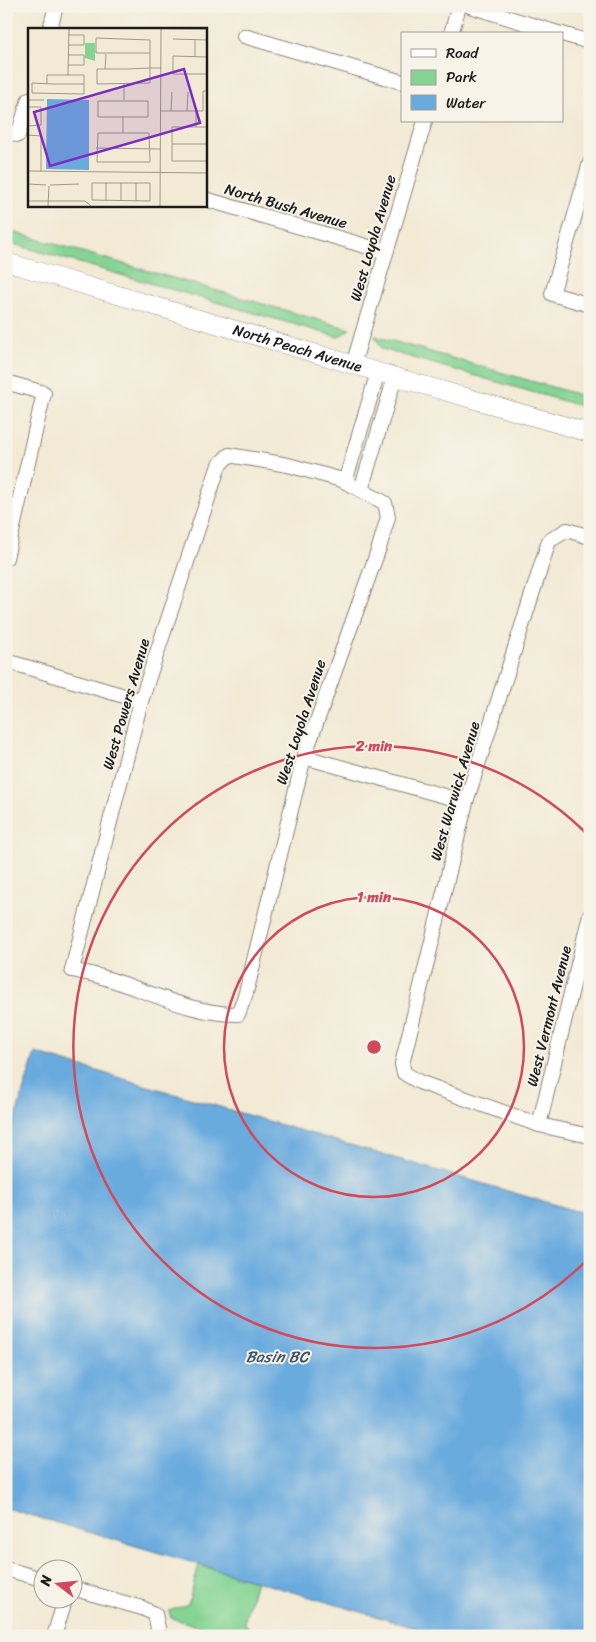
<svg xmlns="http://www.w3.org/2000/svg" width="596" height="1642" font-family="Sriracha,sans-serif">
  <style>
    .green { fill: #85d494; stroke: #507858 }
    .water { fill: #6aabde; stroke: #43647d }
    .lines { fill: none; stroke-linecap: round; stroke-linejoin: round }
    .minor-casing { stroke: #878378; stroke-width: 16 }
    .tertiary-casing { stroke: #878378; stroke-width: 19 }
    .minor { stroke: #fff; stroke-width: 14 }
    .tertiary { stroke: #fff; stroke-width: 18 }
    .ring { fill: none; stroke: #d1495b; stroke-width: 2.5 }
    .labels { text-anchor: middle; dominant-baseline: central; stroke-width: 4; stroke-linejoin: round; paint-order: stroke }
    .street-label { font-size: 15px; fill: #1c1c1c; stroke: #f7f3e8 }
    .water-label { font-size: 16px; font-style: italic; fill: #3b556a; stroke: #f7f3e8 }
    .inset-road { fill: none; stroke: #9c988b; stroke-width: 1 }
    .view { fill: #7b2cbf; fill-opacity: 0.15; stroke: #7b2cbf; stroke-width: 2.5 }
    .inset-edge { fill: none; stroke: #1c1c1c; stroke-width: 2.5 }
    .centre { fill: #d1495b; stroke: #f7f3e8; stroke-width: 2.5 }
    .ring-label { font-size: 15px; text-anchor: middle; font-weight: bold; fill: #d1495b; stroke: #f7f3e8; stroke-width: 4; stroke-linejoin: round; paint-order: stroke }
  </style>
  <rect width="100%" height="100%" fill="#f7f3e8"/>
  <filter id="ink" filterUnits="userSpaceOnUse"><feTurbulence type="fractalNoise" baseFrequency=".02" numOctaves="2"/><feDisplacementMap in="SourceGraphic" scale="10" xChannelSelector="R" yChannelSelector="G"/><feConvolveMatrix kernelMatrix="1 2 1 2 8 2 1 2 1" color-interpolation-filters="sRGB"/></filter>
  <filter id="wash" filterUnits="userSpaceOnUse"><feTurbulence type="fractalNoise" baseFrequency=".0096" numOctaves="4" result="noise"/><feDisplacementMap in="SourceGraphic" scale="20" xChannelSelector="R" yChannelSelector="G"/><feGaussianBlur stdDeviation="1.12" result="paint"/><feColorMatrix in="noise" values="0 0 0 0 0 0 0 0 0 0 0 0 0 0 0 0 0 1.4 0 .05"/><feComposite in="paint" operator="in"/></filter>
  <g filter="url(#wash)">
    <rect width="100%" height="100%" fill="#f2ead5"/>
    <path class="green" d="M6,230l344,99 -12,8 -332,-95z
      M375,336l215,62v6l-6,3 -202,-58z
      M199,1565l57,16 -12,41 11,13 -24,1 -60,-18 -2,-7 19,-7z"/>
    <path class="water" d="M35,1053l555,162v421h-147l-437,-128v-360z"/>
  </g>
  <g filter="url(#ink)">
    <g class="lines">
      <defs>
        <path id="minor" d="M470,6l91,28
          M50,29l6,-23
          M451,34l8,-28
          M562,34l28,8
          M244,36l158,46
          M6,131l12,4 11,-36
          M590,163l-38,131 38,11
          M205,199l181,53
          M353,365l72,-244
          M6,382l38,11 -38,165
          M229,455l59,10 54,15 43,23 3,14 -9,31 -75,209 -58,236 -8,21c-48,0 -91,-24 -136,-37 -10,-3 -20,-5 -30,-7l69,-269 78,-236z
          M345,482l33,-110
          M361,490l34,-113
          M590,537l-23,-7 -18,11 -83,261 -64,262 2,9 15,9 120,43 51,11
          M6,661l135,40
          M304,757l162,45
          M539,1125l51,-210
          M6,1569l36,10
          M72,1588l70,20 13,6 3,14 -2,8
          M54,1636l11,-36"/>
        <g id="tertiary">
          <path id="s1" d="M6,262l372,110 212,61"/>
        </g>
      </defs>
      <use href="#minor" class="minor-casing"/>
      <use href="#tertiary" class="tertiary-casing"/>
      <use href="#minor" class="minor"/>
      <use href="#tertiary" class="tertiary"/>
    </g>
  </g>
  <g class="ring">
    <circle cx="374" cy="1047" r="150"/>
    <path d="M589 1258A301 301 0 1 1 589 836"/>
  </g>
  <g class="labels">
    <g class="street-label">
      <text transform="translate(286 206) rotate(16)">North Bush Avenue</text>
      <text transform="translate(373 238) rotate(-74)">West Loyola Avenue</text>
      <text stroke="none"><textPath href="#s1" startOffset="304">North Peach Avenue</textPath></text>
      <text transform="translate(126 704) rotate(-74)">West Powers Avenue</text>
      <text transform="translate(301 722) rotate(-72)">West Loyola Avenue</text>
      <text transform="translate(455 791) rotate(-74)">West Warwick Avenue</text>
      <text transform="translate(549 1016) rotate(-76)">West Vermont Avenue</text>
    </g>
    <g class="water-label">
      <text x="277" y="1356">Basin BC</text>
    </g>
  </g>
  <g transform="translate(28 28)">
    <rect width="179" height="179" fill="#f2ead5"/>
    <path d="M57,15h10v18l-10,-3z" fill="#85d494"/>
    <path d="M19,71l42,1v70l-43,-1z" fill="#6aabde"/>
    <path class="inset-road" d="M76,0l103,1M145,11l34,1M40,17h16v-10h-16M122,25h-54v-15l54,2v43l-53,1v-15h30l23,-1h11M167,28v-17M179,29l-34,-1v18h34M40,37h16v-10h-16M77,41l1,-15M40,47l1,-47M19,56v-9h37v19l-52,-1v-10l21,1h31M0,72h16M96,72v-16M70,73h50v16h-50zM0,79h13v18l-13,1M132,83h43v-20h4M143,83l1,-19M159,83l1,-19M95,88v17M168,99v-16M178,99h-34v34h35M70,105h51l1,29h-53zM0,107l13,1v35M144,116h35M68,120l64,1M0,143l179,2M64,155h58v18l-58,-1zM93,155v18M0,156l18,1M22,157l29,-1M0,173h57l6,5M78,173v-18M108,173v-18M20,178l1,-20M132,178l1,-178"/>
    <path class="view" d="M156,41l16,54 -150,43 -16,-54z"/>
    <rect width="179" height="179" class="inset-edge"/>
  </g>
  <circle cx="374" cy="1047" r="8" class="centre"/>
  <g class="ring-label">
    <text x="374" y="751">2 min</text>
    <text x="374" y="902">1 min</text>
  </g>
  <rect width="596" height="1642" fill="none" stroke="#f7f3e8" stroke-width="25"/>
  <rect x="401" y="32" width="162" height="90" fill="#f7f3e8" stroke="#9f9d96"/>
  <rect x="411" y="49" width="25" height="8" fill="#ffffff" stroke="#9f9d96"/>
  <text x="446" y="58" font-size="15" fill="#1c1c1c">Road</text>
  <rect x="411" y="70" width="25" height="15" fill="#85d494" stroke="#9f9d96"/>
  <text x="446" y="82" font-size="15" fill="#1c1c1c">Park</text>
  <rect x="411" y="95" width="25" height="15" fill="#6aabde" stroke="#9f9d96"/>
  <text x="446" y="108" font-size="15" fill="#1c1c1c">Water</text>
  <g transform="translate(58 1584) rotate(286)"><circle r="24" fill="#f7f3e8" stroke="#9f9d96"/>
  <path d="M0-4L9 19L0 12L-9 19Z" fill="#d1495b"/>
  <text y="-8" font-size="14" font-weight="bold" text-anchor="middle" fill="#1c1c1c">N</text>
  </g>
</svg>
